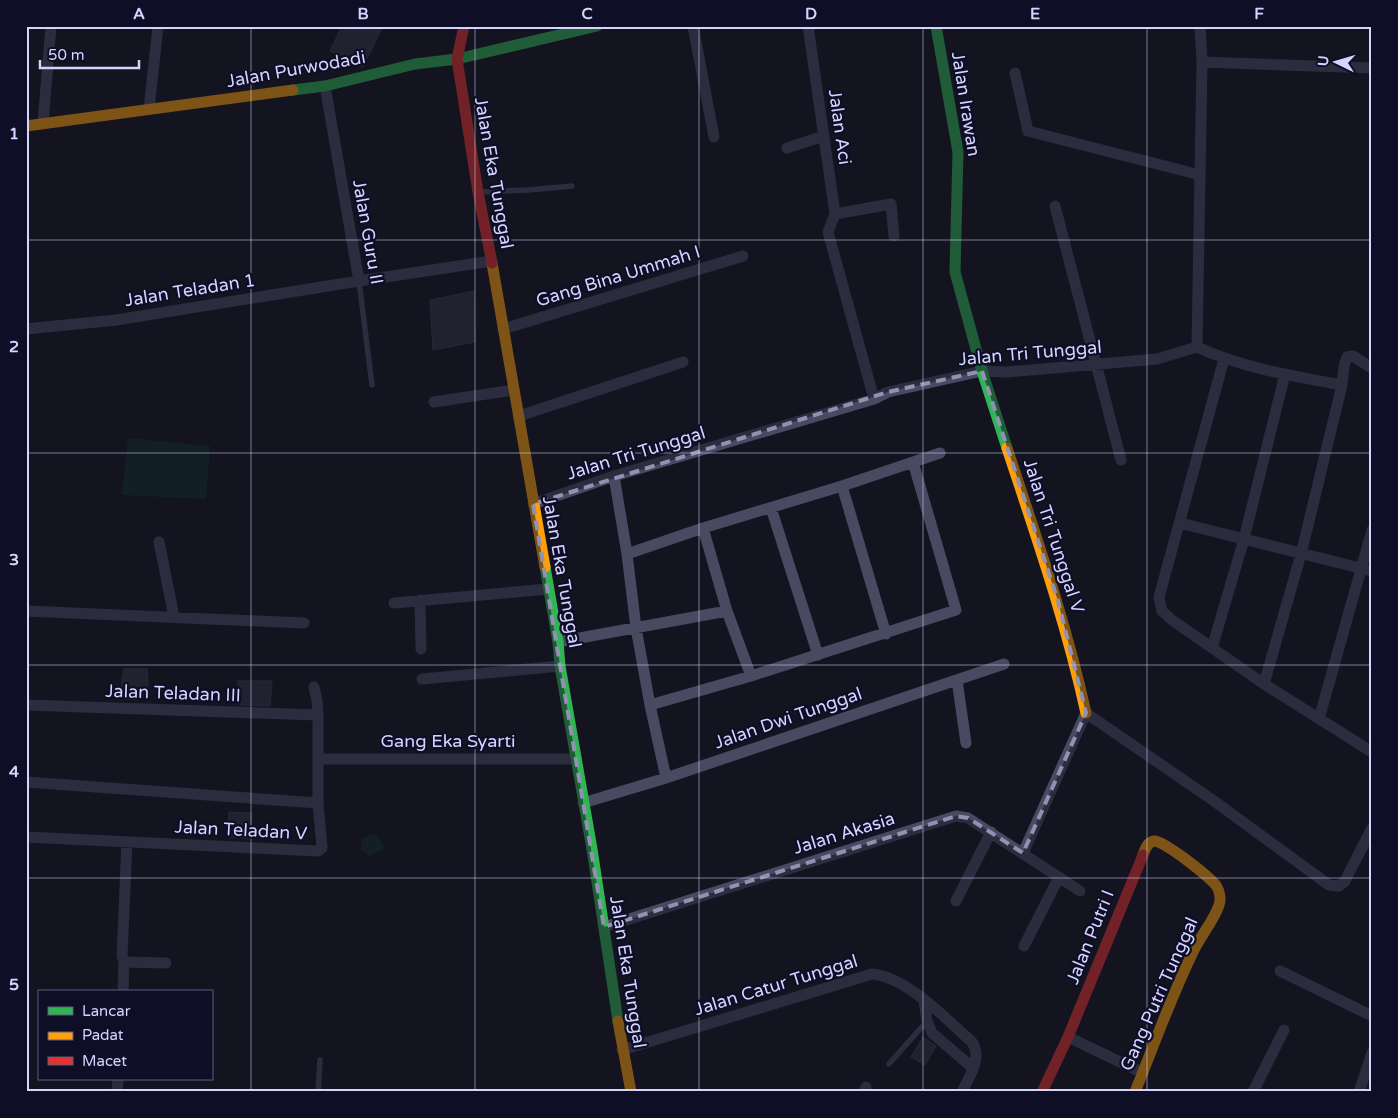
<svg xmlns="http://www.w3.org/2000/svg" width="1398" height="1118" font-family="'Varela Round',sans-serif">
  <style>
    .green { fill: #112d2b }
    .building { fill: #323243; stroke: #3f3e55 }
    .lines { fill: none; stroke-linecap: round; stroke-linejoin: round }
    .lane { stroke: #484a62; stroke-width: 5.5 }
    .street { stroke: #484a62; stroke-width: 11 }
    .fast { stroke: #30b455; stroke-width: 11 }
    .slow { stroke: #ff9f0a; stroke-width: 11 }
    .jam { stroke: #e5322d; stroke-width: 11 }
    .marked { fill: none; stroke: #9191b1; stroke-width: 4; stroke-dasharray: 10 6; stroke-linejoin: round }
    .grid { fill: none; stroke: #d4d4ff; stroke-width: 1; stroke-opacity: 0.55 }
    .labels { text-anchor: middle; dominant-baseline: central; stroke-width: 4.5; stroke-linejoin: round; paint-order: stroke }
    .street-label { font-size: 18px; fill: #d4d4ff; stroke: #0f0e27 }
    .neatline { fill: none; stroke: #d4d4ff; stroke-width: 2 }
    .grid-label { font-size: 16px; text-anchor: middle; font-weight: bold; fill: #d4d4ff }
  </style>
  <rect width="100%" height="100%" fill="#141421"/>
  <path class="green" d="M128,438l82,8 -4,53 -84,-4z
    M376,834l9,14 -15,8 -9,-6 1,-12z"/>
  <path class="building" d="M342,26h41l-20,41 -33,-16z
    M474,291l1,51 -42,8 -3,-50z
    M124,669h23l1,20h-3l-1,8h-8l1,3 -13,-1v-5h-4z
    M238,681h34l-2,25 -30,-1z
    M229,812l23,1 -2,26 -22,-2z
    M923,1037l13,9 -11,19 -14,-8z"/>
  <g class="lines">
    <path class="lane" d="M480,192l48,-2 44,-4
      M359,281l13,104
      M889,1064l38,-43
      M318,1092l2,-32"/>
    <path class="street" d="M693,26l21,111
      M808,26l27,188 -7,18 46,167
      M1202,62l170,6
      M1015,73l13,58 172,44
      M325,86l34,195
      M149,109l9,-83
      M43,123l8,-97
      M787,148l37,-12
      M1055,206l66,254
      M835,214l56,-10 3,32
      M26,329l90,-9 243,-39 133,-20
      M503,329l240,-73
      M1197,347l5,-285 -2,-36
      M1197,347c46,21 96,29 145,38l2,-19 3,-9 6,-1 19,12
      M1224,359l-65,238 3,14 10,9 92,64 108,68
      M434,402l79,-12
      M519,416l164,-54
      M614,476l13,78 9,74 14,77 16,73
      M842,486l44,148
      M533,504l81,-28 260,-77 14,-7 94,-21 25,1 150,-13 40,-12
      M771,508l47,147
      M1180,523l192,48
      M703,528l24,83 24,65
      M159,542l15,75
      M627,554l76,-26 139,-42 98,-33
      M420,600l1,49
      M394,603l154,-14
      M26,611l278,12
      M558,642l169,-31
      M1212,648l32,-109 41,-165
      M422,679l138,-13
      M957,680l9,63
      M1264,684l37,-130 41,-169
      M26,705l292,10
      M650,705l101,-29 205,-66 -43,-148
      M1319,719l53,-189
      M319,759h257
      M26,782l292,21
      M583,803l83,-25 338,-114
      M26,837l292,14 4,-3 -4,-45v-88l-1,-15 -3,-13
      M127,842l-5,114 2,6 42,1
      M1023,853l63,-140 128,88 115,84 10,1 6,-5 27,-53
      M956,901l35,-69
      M604,927l352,-111 12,2 112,73
      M1024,946l35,-69
      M1280,971l92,45
      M123,992l1,-30
      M924,1001l3,20 5,12 41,35
      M1068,1037l75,36
      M622,1050l250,-76c35,3 74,45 100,68 11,17 -3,34 -10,50
      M117,1092l1,-13
      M864,1092l2,-5
      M1253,1092l31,-62
      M1359,1092l13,-39"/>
    <path class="fast" d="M936,26l22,126 -3,120 27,99 25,77
      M293,90l32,-4 90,-22 42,-5 140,-33
      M545,567l13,75 2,24 32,183 26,172"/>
    <path class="slow" d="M26,126l267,-36
      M492,263l53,304
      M1007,448c29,88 59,174 79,265
      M618,1021l13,71
      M1135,1092c19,-47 36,-95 58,-140 6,-14 22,-33 26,-47 2,-5 1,-13 -2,-18 -4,-8 -55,-48 -63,-46 -7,1 -9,9 -11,14"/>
    <path class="jam" d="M464,26l-7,33 21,133 14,71
      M1042,1092l26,-55 75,-182"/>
  </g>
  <path d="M0 0H1398V1118H0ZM982,371l76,230 28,112 -63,140 -55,-35 -12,-2 -352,111 -71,-423 355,-112z" fill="#141421" fill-opacity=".55" fill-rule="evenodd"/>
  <path class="marked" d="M982,371l76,230 28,112 -63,140 -55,-35 -12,-2 -352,111 -71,-423 355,-112z"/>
  <path class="grid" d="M251,26v1066M475,26v1066M699,26v1066M923,26v1066M1147,26v1066M26,240h1346M26,453h1346M26,665h1346M26,878h1346"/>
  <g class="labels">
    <g class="street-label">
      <text transform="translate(296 69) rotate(-10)">Jalan Purwodadi</text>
      <text transform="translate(966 104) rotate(81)">Jalan Irawan</text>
      <text transform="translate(840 127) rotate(82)">Jalan Aci</text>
      <text transform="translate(494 173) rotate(80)">Jalan Eka Tunggal</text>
      <text transform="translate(368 232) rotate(80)">Jalan Guru II</text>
      <text transform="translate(618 276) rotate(-17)">Gang Bina Ummah I</text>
      <text transform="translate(190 290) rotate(-9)">Jalan Teladan 1</text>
      <text transform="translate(1030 353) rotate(-5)">Jalan Tri Tunggal</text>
      <text transform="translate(636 453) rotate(-17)">Jalan Tri Tunggal</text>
      <text transform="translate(1054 536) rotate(72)">Jalan Tri Tunggal V</text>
      <text transform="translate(562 572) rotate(80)">Jalan Eka Tunggal</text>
      <text transform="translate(173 693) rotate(2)">Jalan Teladan III</text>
      <text transform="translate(788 718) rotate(-19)">Jalan Dwi Tunggal</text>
      <text x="448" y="741">Gang Eka Syarti</text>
      <text transform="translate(241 830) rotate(3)">Jalan Teladan V</text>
      <text transform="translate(844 833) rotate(-17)">Jalan Akasia</text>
      <text transform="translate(1090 937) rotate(-68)">Jalan Putri I</text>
      <text transform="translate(628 972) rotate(81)">Jalan Eka Tunggal</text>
      <text transform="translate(776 985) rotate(-17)">Jalan Catur Tunggal</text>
      <text transform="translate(1159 994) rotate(-66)">Gang Putri Tunggal</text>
    </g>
  </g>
  <rect width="1398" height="1118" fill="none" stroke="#0f0e27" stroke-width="55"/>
  <rect x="38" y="990" width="175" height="90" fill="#0f0e27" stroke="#5e5d7d"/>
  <rect x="48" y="1007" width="25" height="8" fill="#30b455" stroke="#5e5d7d"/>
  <text x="82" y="1016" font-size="15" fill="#d4d4ff">Lancar</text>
  <rect x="48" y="1032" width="25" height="8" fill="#ff9f0a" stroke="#5e5d7d"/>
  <text x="82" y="1040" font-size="15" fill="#d4d4ff">Padat</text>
  <rect x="48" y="1057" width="25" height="8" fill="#e5322d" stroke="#5e5d7d"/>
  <text x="82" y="1066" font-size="15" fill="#d4d4ff">Macet</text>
  <g transform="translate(1336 62) rotate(275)" stroke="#0f0e27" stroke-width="4" paint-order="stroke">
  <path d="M0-4L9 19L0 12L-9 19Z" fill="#d4d4ff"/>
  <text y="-8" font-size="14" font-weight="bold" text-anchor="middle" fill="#d4d4ff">U</text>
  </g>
  <path d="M40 60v8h99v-8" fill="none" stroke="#d4d4ff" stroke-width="2.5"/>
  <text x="48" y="60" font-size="15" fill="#d4d4ff" stroke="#0f0e27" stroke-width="4" paint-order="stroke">50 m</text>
  <rect x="28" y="28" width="1342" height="1062" class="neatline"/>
  <g class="grid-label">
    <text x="139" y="19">A</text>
    <text x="363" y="19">B</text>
    <text x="587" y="19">C</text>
    <text x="811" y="19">D</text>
    <text x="1035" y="19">E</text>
    <text x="1259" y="19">F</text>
    <text x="14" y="139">1</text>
    <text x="14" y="352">2</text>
    <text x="14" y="565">3</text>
    <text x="14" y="777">4</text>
    <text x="14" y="990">5</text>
  </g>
</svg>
